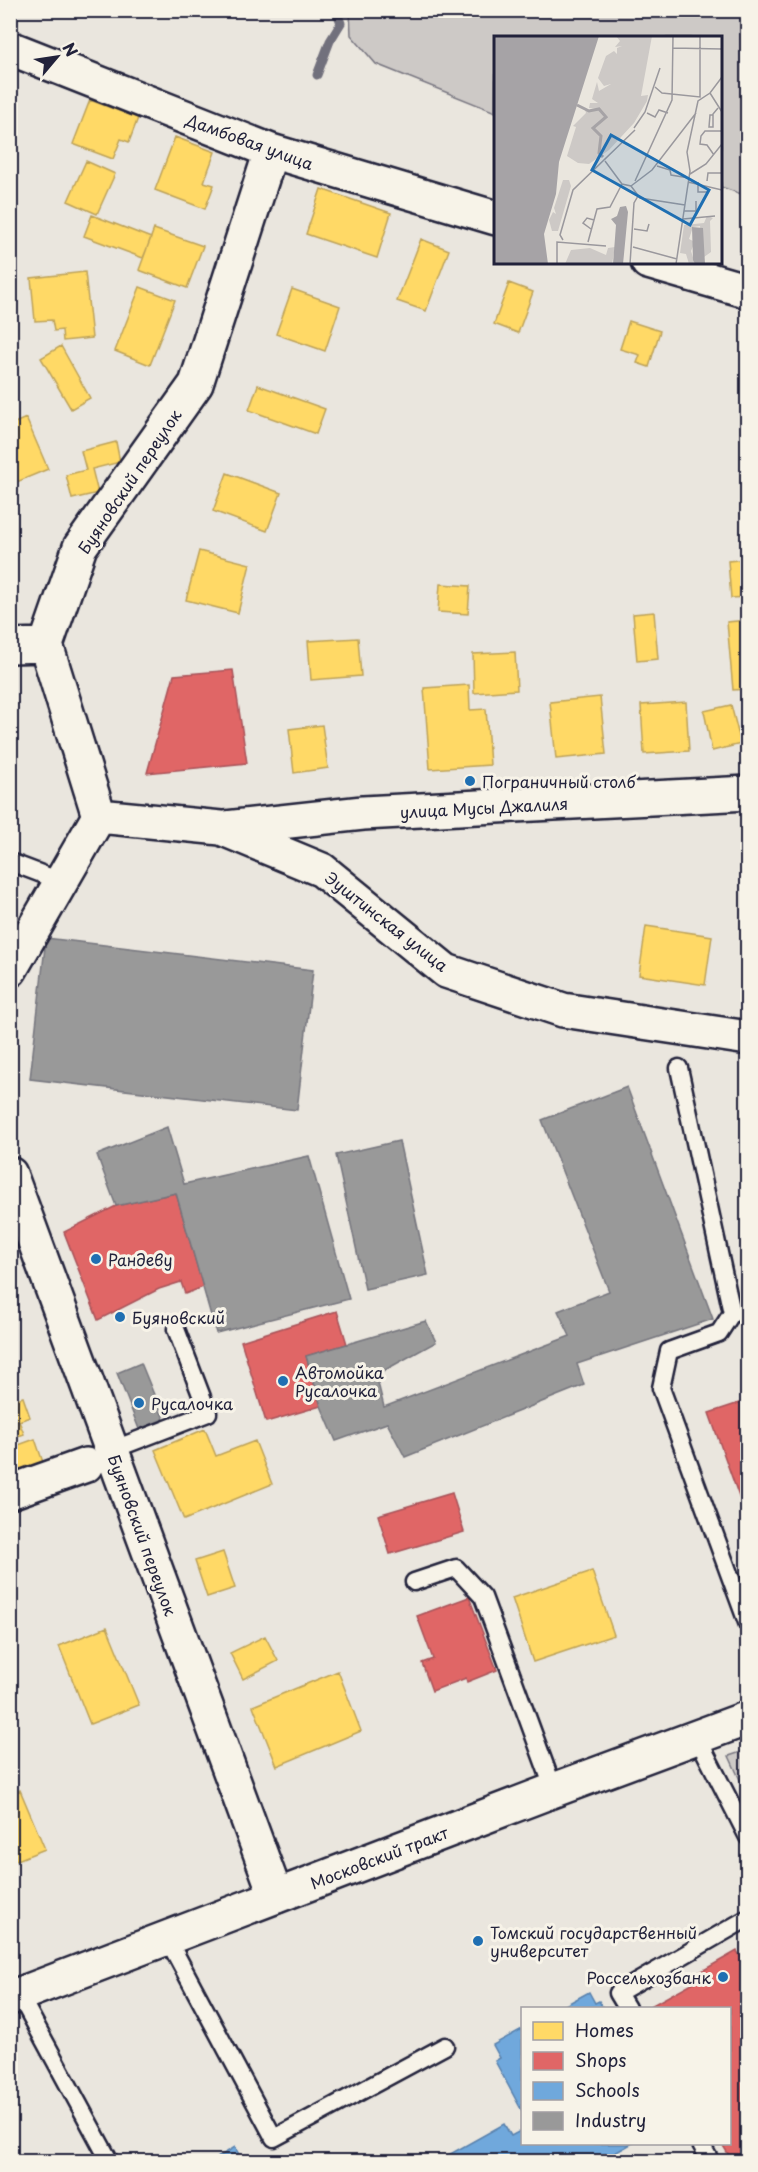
<svg xmlns="http://www.w3.org/2000/svg" width="758" height="2172" font-family="'Playpen Sans',sans-serif">
  <style>
    .green { fill: #cdc9c6; stroke: #787680; stroke-width: 1.5 }
    .homes { fill: #ffd966; stroke: #bda259; stroke-width: 1.5 }
    .shops { fill: #e06666; stroke: #a75259; stroke-width: 1.5 }
    .schools { fill: #6fa8dc; stroke: #5880ac; stroke-width: 1.5 }
    .industry { fill: #999; stroke: #75757d; stroke-width: 1.5 }
    .lines { fill: none; stroke-linecap: round; stroke-linejoin: round }
    .stream { stroke: #716f7b; stroke-width: 9 }
    .lane-casing { stroke: #22223b; stroke-width: 21 }
    .street-casing { stroke: #22223b; stroke-width: 38 }
    .secondary-casing { stroke: #22223b; stroke-width: 38 }
    .lane { stroke: #f7f3e8; stroke-width: 16 }
    .street { stroke: #f7f3e8; stroke-width: 33 }
    .secondary { stroke: #f7f3e8; stroke-width: 33 }
    .poi-dot { fill: #1f6fb2; stroke: #f7f3e8; stroke-width: 2 }
    .labels { text-anchor: middle; dominant-baseline: central; stroke-width: 6; stroke-linejoin: round; paint-order: stroke }
    .street-label { font-size: 16px; fill: #22223b; stroke: #f7f3e8 }
    .poi-label { font-size: 16px; fill: #22223b; stroke: #f7f3e8; text-anchor: start }
    .inset-river { fill: none; stroke: #a6a3a6; stroke-width: 3 }
    .inset-road { fill: none; stroke: #9a989d; stroke-width: 1.5 }
    .view { fill: #1f6fb2; fill-opacity: 0.15; stroke: #1f6fb2; stroke-width: 3 }
    .inset-edge { fill: none; stroke: #22223b; stroke-width: 3 }
  </style>
  <rect width="100%" height="100%" fill="#eae6de"/>
  <filter id="ink" filterUnits="userSpaceOnUse"><feTurbulence type="fractalNoise" baseFrequency=".0167" numOctaves="2"/><feDisplacementMap in="SourceGraphic" scale="12" xChannelSelector="R" yChannelSelector="G"/><feConvolveMatrix kernelMatrix="1 2 1 2 8 2 1 2 1" color-interpolation-filters="sRGB"/></filter>
  <g filter="url(#ink)">
    <path class="green" d="M350,11h397v185l-26,-9 -1,-149h-224l-1,74 -119,-48 -25,-29z
      M747,1750h1l-1,45 -18,-39z"/>
    <path class="homes" d="M90,100l48,18 -9,24 -8,-3 -8,20 -40,-15z
      M175,137l40,15 -11,30 10,3 -9,24 -50,-19z
      M86,161l29,13 -18,40 -29,-13z
      M321,189l70,24 -14,45 -71,-24z
      M92,215l59,23 -8,20 -59,-22z
      M154,229l49,17 -16,42 -48,-18z
      M421,239l28,11 -23,61 -29,-10z
      M85,272l7,66 -29,3 -1,-11 -8,1 -2,-11 -17,1 -4,-43z
      M509,283l24,9 -15,41 -24,-9z
      M140,287l35,13 -25,65 -35,-14z
      M292,289l48,17 -15,45 -49,-17z
      M629,321l31,10 -11,36 -12,-4 3,-8 -20,-6z
      M61,346l29,52 -19,11 -30,-51z
      M258,385l67,24 -9,25 -67,-24z
      M26,418l22,51 -36,15 -2,-59z
      M116,442l4,20 -28,7 6,24 -26,6 -6,-24 20,-5 -5,-19z
      M227,473l54,20 -14,38 -54,-20z
      M199,551l51,13 -12,49 -52,-13z
      M748,559v38l-17,1 -3,-37z
      M440,584l30,2 -2,28 -30,-2z
      M654,612l4,47 -21,2 -4,-47z
      M748,620v69l-15,1 -6,-68z
      M358,638l3,38 -50,4 -3,-39z
      M515,652l2,38 -43,3 -1,-39z
      M469,685l1,25 16,-1 4,56 -60,4 -6,-81z
      M600,697l6,57 -50,5 -6,-57z
      M686,702l3,49 -45,3 -3,-49z
      M731,705l10,39 -29,7 -8,-40z
      M322,725l6,43 -34,5 -5,-44z
      M646,926l66,10 -7,49 -66,-10z
      M10,1389l4,11 9,-3 7,20 -11,4 5,13 -14,5z
      M205,1429l11,27 39,-15 17,43 -88,36 -29,-70z
      M35,1439l10,29 -35,13v-33z
      M223,1552l12,36 -28,9 -12,-36z
      M592,1571l22,64 -81,27 -21,-64z
      M107,1627l32,78 -49,19 -31,-78z
      M265,1636l13,25 -35,18 -13,-26z
      M338,1671l23,60 -84,35 -24,-60z
      M20,1790l25,59 -35,14v-69z"/>
    <path class="shops" d="M233,670l14,93 -100,10 27,-98z
      M176,1193l27,94 -18,7 -4,-12 -22,7 -61,31 -34,-88 52,-26z
      M337,1311l10,33 -41,12 15,50 -55,16 -25,-81z
      M748,1400v122l-39,-109z
      M452,1493l12,39 -74,22 -12,-39z
      M469,1597l28,73 -30,12 -1,-4 -34,13 -10,-28 11,-4 -16,-43z
      M737,1951l11,18v23l-4,2 4,7v161h-15l-11,-18h8v-136h-83l56,-31 -3,-5z"/>
    <path class="schools" d="M589,1992l6,11 4,-2 4,7h-43z
      M522,2029v82l-27,-50 5,-3 -7,-13z
      M504,2124l7,12 11,-6v14h109l-32,18h-163z
      M235,2147l8,15h-31v-1z"/>
    <path class="industry" d="M46,938l267,32 -16,140 -267,-31z
      M627,1087l86,232 -136,45 7,21 -179,72 -18,-34 -51,18 -15,-35 -15,-50 120,-35 10,21 -60,33 8,32 186,-71 -12,-25 51,-20 -67,-171z
      M167,1127l17,57 125,-28 40,143 -133,34 -40,-140 -60,13 -19,-51z
      M399,1141l29,134 -63,14 -29,-134z
      M141,1363l23,56 -25,10 -22,-56z"/>
    <g class="lines">
      <path class="stream" d="M317,75l13,-34 11,-18 -5,-13"/>
      <defs>
        <path id="lane" d="M10,862l50,19
          M679,1068l53,245 -13,20 -50,18 -8,37 87,237
          M112,1450l96,-37 -32,-84
          M414,1582l42,-14 27,29 71,193
          M697,1737l51,100
          M167,1938l107,200 171,-92
          M19,1994l91,168
          M627,2008l-9,-15 130,-75
          M701,2144l10,18"/>
        <path id="street" d="M10,48l261,103 225,67
          M648,262l100,29
          M10,646l36,-1
          M99,816l122,12 101,42 124,101 117,39 185,28
          M226,828l137,-15 385,-20
          M10,970l89,-154 -53,-171 34,-98 116,-163 75,-233
          M10,1174l266,722
          M10,1492l76,-27"/>
        <path id="secondary" d="M10,1998l544,-208 194,-72"/>
      </defs>
      <use href="#lane" class="lane-casing"/>
      <use href="#street" class="street-casing"/>
      <use href="#secondary" class="secondary-casing"/>
      <use href="#lane" class="lane"/>
      <use href="#street" class="street"/>
      <use href="#secondary" class="secondary"/>
    </g>
  </g>
  <g class="poi-dot">
    <circle cx="470" cy="781" r="6"/>
    <circle cx="96" cy="1259" r="6"/>
    <circle cx="120" cy="1317" r="6"/>
    <circle cx="283" cy="1381" r="6"/>
    <circle cx="139" cy="1403" r="6"/>
    <circle cx="478" cy="1941" r="6"/>
    <circle cx="723" cy="1977" r="6"/>
  </g>
  <g class="labels">
    <g class="street-label">
      <text transform="translate(250 141) rotate(20)">Дамбовая улица</text>
      <text transform="translate(129 481) rotate(-56)">Буяновский переулок</text>
      <text transform="translate(484 807) rotate(-3)">улица Мусы Джалиля</text>
      <text transform="translate(387 921) rotate(38)">Эуштинская улица</text>
      <text transform="translate(143 1535) rotate(70)">Буяновский переулок</text>
      <text transform="translate(379 1857) rotate(-21)">Московский тракт</text>
    </g>
    <g class="poi-label">
      <text x="482" y="781">Пограничный столб</text>
      <text x="108" y="1259">Рандеву</text>
      <text x="132" y="1317">Буяновский</text>
      <text x="295" y="1372">Автомойка<tspan x="295" dy="18">Русалочка</tspan></text>
      <text x="151" y="1403">Русалочка</text>
      <text x="490" y="1932">Томский государственный<tspan x="490" dy="18">университет</tspan></text>
      <text x="711" y="1977" text-anchor="end">Россельхозбанк</text>
    </g>
  </g>
  <g transform="translate(494 36)">
    <rect width="228" height="228" fill="#eae6de"/>
    <path d="M122,0h36l-11,60 7,-1 -1,6 -13,22 -25,27 -20,14 -11,-1 -11,-7 9,-29 -3,-1 13,-13 -1,-3 4,1 8,-2 -8,-1 1,-5h8l-6,-4 5,-17 2,9 12,-7 -7,2 -6,-8 8,-22 8,-5 3,3v-6l5,-2 -7,1 5,-6zM69,144h6l2,6 -13,45h-6l-3,-11 4,-8 3,2 -2,-6zM213,180l6,2 -3,3 1,31 -7,5 -4,-31 -7,1 -4,12 6,3 -4,9 4,13h-6l-3,-10 -6,-1 4,-28 20,-2zM121,211l-3,17h-47l6,-14 19,-2 16,7 2,-7z" fill="#cdc9c6"/>
    <path d="M0,0h105l-40,126 -3,32 -12,40 4,30h-54zM126,171l6,-1 2,6 -4,42 -1,10h-10l3,-39 -5,-6 6,-3zM198,191l11,1 2,36h-10l-2,-4z" fill="#a6a3a6"/>
    <path class="inset-river" d="M83,69l12,6 10,-2 7,8 -13,11 8,8 -2,17 4,4"/>
    <path class="inset-road" d="M179,12l49,1M161,51l7,6 38,4v-61M216,57l12,19M153,77l8,4 4,-7 9,3M219,79h-3l-1,12h4v-13l5,-6M140,92l11,-16 15,-44M220,119l-7,-10 -7,-1 1,-8 4,-5h17M111,125l17,23 9,2 9,12 45,7M163,130l13,4 1,5 18,3M196,138l16,-10 16,-20M141,145l37,-81 1,-64M213,145l1,-8h13M194,146l34,8M204,146v10h11M137,150l21,-16 44,-57M190,175h12v-10M189,183l32,-3M97,193l-8,-6 4,-5 7,2M140,193l13,2 2,-7M69,204l-3,-5 13,-45 62,-60M94,206l9,-33 13,-2 12,-23M139,211l44,12M63,228v-22l49,4M136,228l4,-61 4,-7M182,228l14,-93 -3,-19 11,-51 12,-8 12,-16"/>
    <path class="view" d="M117,99l98,55 -19,35 -98,-55z"/>
    <rect width="228" height="228" class="inset-edge"/>
  </g>
  <rect width="758" height="2172" fill="none" stroke="#f7f3e8" stroke-width="36"/>
  <rect x="18" y="18" width="722" height="2136" fill="none" stroke="#22223b" stroke-width="2" filter="url(#ink)"/>
  <rect x="521" y="2007" width="210" height="138" fill="#f7f3e8" stroke="#a29fa3" stroke-width="1.5"/>
  <rect x="533" y="2022" width="30" height="18" fill="#ffd966" stroke="#a29fa3" stroke-width="1.5"/>
  <text x="575" y="2037" font-size="18" fill="#22223b">Homes</text>
  <rect x="533" y="2052" width="30" height="18" fill="#e06666" stroke="#a29fa3" stroke-width="1.5"/>
  <text x="575" y="2067" font-size="18" fill="#22223b">Shops</text>
  <rect x="533" y="2082" width="30" height="18" fill="#6fa8dc" stroke="#a29fa3" stroke-width="1.5"/>
  <text x="575" y="2097" font-size="18" fill="#22223b">Schools</text>
  <rect x="533" y="2112" width="30" height="18" fill="#999999" stroke="#a29fa3" stroke-width="1.5"/>
  <text x="575" y="2127" font-size="18" fill="#22223b">Industry</text>
  <g transform="translate(57 57) rotate(61)" stroke="#f7f3e8" stroke-width="4.5" paint-order="stroke">
  <path d="M0-4.5L10 22L0 15L-10 22Z" fill="#22223b"/>
  <text y="-9" font-size="16" font-weight="bold" text-anchor="middle" fill="#22223b">N</text>
  </g>
</svg>
